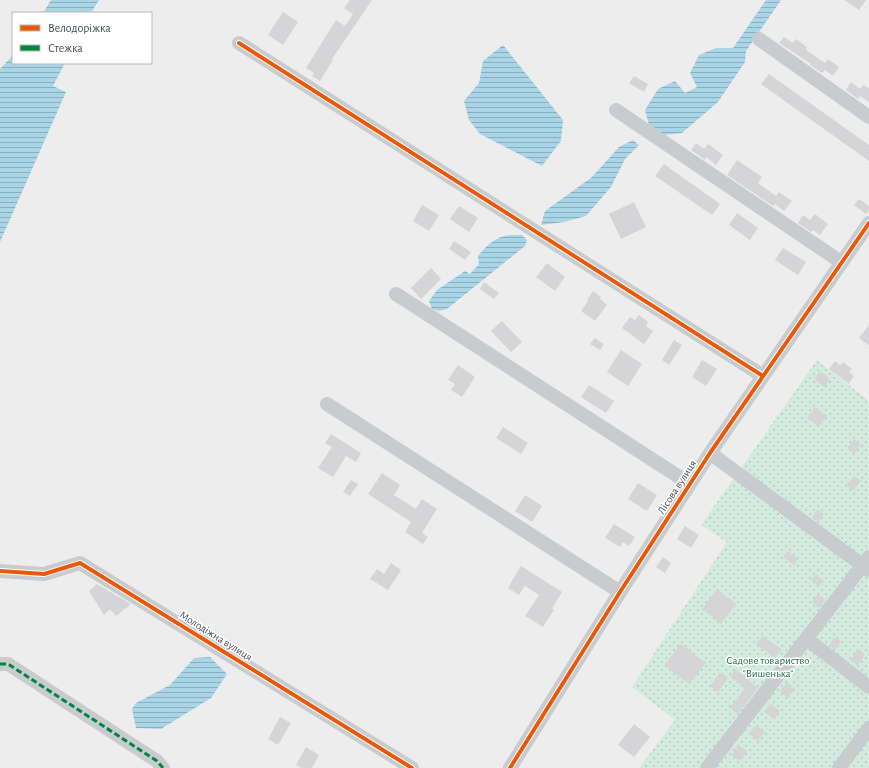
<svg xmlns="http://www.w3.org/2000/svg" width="869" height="768" font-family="'Alegreya Sans',sans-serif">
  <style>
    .garden { fill: url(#garden-dots) }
    .water { fill: url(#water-rules) }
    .building { fill: #d5d5d7 }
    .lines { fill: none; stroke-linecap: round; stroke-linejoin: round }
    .minor { stroke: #c9ccce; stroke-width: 14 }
    .quiet { stroke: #00873e; stroke-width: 3; stroke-dasharray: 6 3; stroke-linecap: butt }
    .cycleway-casing { stroke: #fff; stroke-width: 6 }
    .cycleway { stroke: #e8590c; stroke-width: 4 }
    .labels { text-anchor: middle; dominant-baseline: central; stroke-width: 3; stroke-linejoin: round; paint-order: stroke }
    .street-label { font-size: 11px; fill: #464e58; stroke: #fff }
    .park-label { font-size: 11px; fill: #1d734f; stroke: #fff }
  </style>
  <defs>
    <pattern id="garden-dots" width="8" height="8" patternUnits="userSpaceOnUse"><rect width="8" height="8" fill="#d3ebde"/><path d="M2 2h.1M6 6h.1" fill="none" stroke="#b6cbc1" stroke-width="1.8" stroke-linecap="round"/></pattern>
    <pattern id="water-rules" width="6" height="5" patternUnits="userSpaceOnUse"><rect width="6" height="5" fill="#aad5e7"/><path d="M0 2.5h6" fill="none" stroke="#8cafbe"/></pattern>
  </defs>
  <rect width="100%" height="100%" fill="#eeeded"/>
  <path class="garden" d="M817,360l52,41v367h-230l36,-48 -43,-33 95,-145 -26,-17z"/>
  <path class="water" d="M51,0h48l-8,13h-48z
    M766,0h15l-35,51 -1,11 -27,40 -36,31 -18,2 -15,-10 -4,-15 13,-21 17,-8 10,12 12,-6 -7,-14 9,-18 17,-7h17z
    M503,45l60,75 -2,21 -19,25 -62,-32 -11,-14 -5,-19 15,-18 4,-22z
    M13,55v8h52l-12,23 13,6 -66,150v-173z
    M633,140l6,5 -14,14 -14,28 -25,29 -22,6 -23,3 4,-14 47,-34 27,-30z
    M509,235h13l5,5 -2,6 -78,63 -8,2 -7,-2 -3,-8 8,-11 28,-19 5,3 9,-10 -1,-8c9,-11 17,-19 31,-21z
    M210,657l17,17 -16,24 -50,31 -25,-1 -4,-19 4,-6 34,-18 24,-27z"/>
  <path class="building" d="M350,0h22l-40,59 1,1 -13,21 -8,-5 2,-3 -8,-5 30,-48 9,6 8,-12 -9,-6z
    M844,0h22l-7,10z
    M283,12l15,10 -15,23 -15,-10z
    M784,37l9,6 3,-4 11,8 -1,3 19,13 3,-4 11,8 -6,9 -8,-6 -3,3 -12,-8 1,-1 -32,-21z
    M769,74l100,71v16l-108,-77z
    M634,76l14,8 -4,8 -15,-9z
    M851,82l9,7 3,-4 6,3v14l-9,-6 -2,3 -12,-9z
    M696,143l8,6 4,-5 15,11 -7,10 -10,-8 -1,3 -14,-10z
    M737,160l25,17 -4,6 18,13 3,-4 13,9 -8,10 -9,-7 -2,2 -46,-31z
    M664,164l56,40 -8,11 -57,-39z
    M859,199l10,7v4l-3,4 -12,-9z
    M634,202l12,25 -25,12 -12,-25z
    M422,205l17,10 -10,16 -16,-10z
    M459,206l19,12 -9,14 -19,-13z
    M737,213l21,15 -8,12 -21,-15z
    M815,214l13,10 -8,11 -7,-5 -2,2 -13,-9 5,-8 7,5z
    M454,241l17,11 -6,8 -16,-11z
    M783,248l23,14 -8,13 -23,-15z
    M547,263l18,14 -10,14 -19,-14z
    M431,268l10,11 -20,20 -10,-11z
    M484,282l15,11 -5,6 -14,-10z
    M593,291l8,6 -1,2 7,6 -12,16 -14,-10 7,-10 -1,-1z
    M639,315l9,7 -2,4 7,5 -9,13 -22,-16 8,-11 5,3z
    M502,321l20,21 -11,10 -20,-21z
    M869,325v21l-10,-8z
    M595,338l9,6 -4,6 -10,-6z
    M674,340l8,5 -13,20 -7,-5z
    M621,350l21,14 -14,22 -21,-14z
    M702,360l15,9 -11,17 -14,-9z
    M835,361l5,4 3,-3 9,7 -3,3 5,4 -5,8 -20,-15z
    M458,365l17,12 -13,20 -11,-7 4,-6 -7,-4z
    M820,371l10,8 -6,8 -10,-8z
    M589,385l25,16 -8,12 -25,-16z
    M815,407l12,9 -8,11 -12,-9z
    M503,427l25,16 -7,11 -25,-16z
    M331,434l30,19 -5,9 -10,-6 -13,21 -15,-9 14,-21 -7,-4z
    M854,439l7,6 -7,9 -7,-6z
    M382,473l18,12 -6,10 22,14 6,-10 15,10 -15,24 6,4 -5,7 -18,-12 6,-10 -43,-28z
    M854,476l7,5 -8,10 -7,-6z
    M351,480l7,4 -8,12 -7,-4z
    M638,483l19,12 -10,16 -19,-12z
    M525,495l17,11 -10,16 -17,-11z
    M818,509l6,5 -6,8 -6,-5z
    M614,524l21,13 -6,9 -6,-4 -3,5 -15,-9z
    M685,526l14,9 -8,13 -14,-9z
    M788,551l10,8 -4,6 -11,-8z
    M663,557l8,6 -6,10 -9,-6z
    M391,563l10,7 -13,20 -18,-11 7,-10 7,5z
    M521,566l41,26 -10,16 2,2 -11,17 -18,-11 14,-21 -14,-9 -6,9 -11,-7z
    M816,574l7,6 -4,6 -8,-6z
    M97,584l34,20 -15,12 -6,-7 -6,6 -15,-24z
    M717,589l19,15 -15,20 -19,-15z
    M818,594l7,6 -6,8 -7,-6z
    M763,636l19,14 -7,8 -19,-14z
    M834,637l7,4 -6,9 -6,-5z
    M681,644l25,19 -17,21 -25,-19z
    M858,649l7,5 -7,12 -8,-6z
    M736,669l22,19 -20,26 -8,-6 15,-20 -15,-11z
    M720,672l8,6 -10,14 -8,-6z
    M787,682l8,7 -7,9 -8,-7z
    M770,704l10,7 -6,8 -10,-7z
    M280,717l11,6 -13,22 -10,-6z
    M634,724l16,13 -16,20 -16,-12z
    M756,725l9,7 -7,9 -9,-7z
    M739,745l8,6 -7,10 -9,-6z
    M306,747l13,8 -7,13h-11l-5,-3z"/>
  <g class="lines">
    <path class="minor" d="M759,39l110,78
      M239,43l524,333
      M616,110l225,152
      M396,294l294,190
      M327,404l293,188
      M710,453l159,117
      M0,571l44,3 36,-11 332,205
      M807,639l62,48
      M0,664h8l149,97 6,7
      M510,768l110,-176 90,-139 159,-230
      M707,768l162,-211
      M839,768l30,-40"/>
    <path class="quiet" d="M0,664h8l149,97 6,7"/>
    <defs>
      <path id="cycleway" d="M239,43l524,333
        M0,571l44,3 36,-11 332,205
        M510,768l110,-176 90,-139 159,-230"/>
    </defs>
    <use href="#cycleway" class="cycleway-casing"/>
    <use href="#cycleway" class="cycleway"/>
  </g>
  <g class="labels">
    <g class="street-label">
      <text transform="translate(677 487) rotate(-57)">Лісова вулиця</text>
      <text transform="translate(216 636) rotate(32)">Молодіжна вулиця</text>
    </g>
    <g class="park-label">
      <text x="768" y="660">Садове товариство<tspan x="768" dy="13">"Вишенька"</tspan></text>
    </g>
  </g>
  <rect x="12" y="12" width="140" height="52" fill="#ffffff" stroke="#b5b8bc"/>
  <rect x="20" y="25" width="20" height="6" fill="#e8590c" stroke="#b5b8bc"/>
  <text x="48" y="32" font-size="12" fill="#464e58">Велодоріжка</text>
  <rect x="20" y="45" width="20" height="6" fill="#00873e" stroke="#b5b8bc"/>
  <text x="48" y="52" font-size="12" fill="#464e58">Стежка</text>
</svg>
